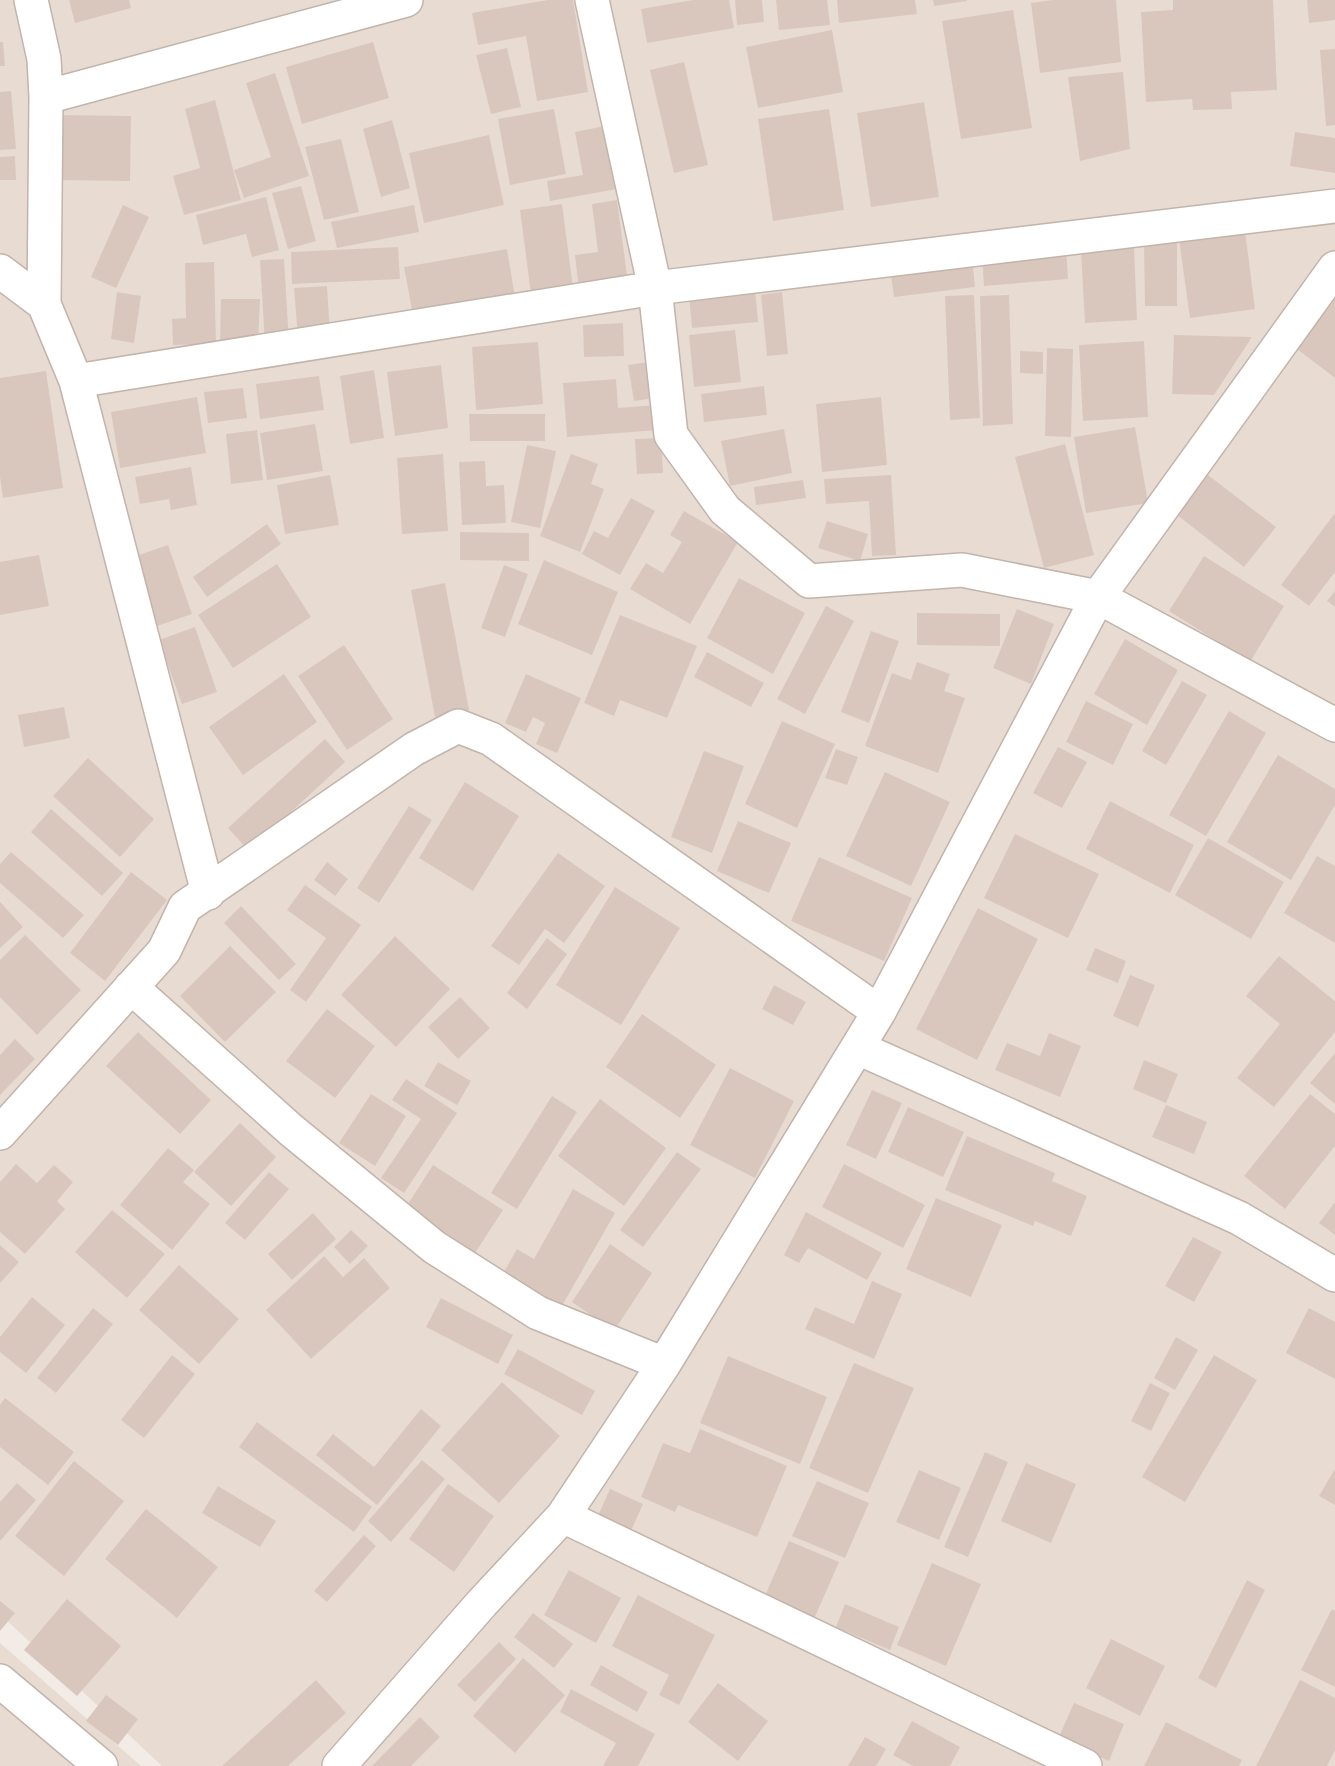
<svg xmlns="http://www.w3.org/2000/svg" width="1335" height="1766" font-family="'DejaVu Sans',sans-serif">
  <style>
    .residential { fill: #e8dcd2 }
    .building { fill: #d9c7bd }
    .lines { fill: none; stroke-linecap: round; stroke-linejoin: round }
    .minor-casing { stroke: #c2b4aa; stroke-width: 36 }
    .minor { stroke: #fff; stroke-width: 33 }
  </style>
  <rect width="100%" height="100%" fill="#f3ebe5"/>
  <path class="residential" d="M0,0h1335v1766h-1173l-162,-152z
    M0,1643l141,123h-141z"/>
  <path class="building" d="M69,0h60l2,8 -56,15z
    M548,0h25l15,92 -51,9 -11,-65 -48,9 -6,-32z
    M693,0h36l5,28 -87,15 -6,-34z
    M735,0h27l2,22 -27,3z
    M776,0h51l3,25 -51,5z
    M837,0h78l2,14 -78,9z
    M933,0h34v1l-33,5z
    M1053,0h63l5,62 -81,11 -9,-70z
    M1173,0h100l4,90 -46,2 1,17 -39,1 -1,-11 -46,3 -5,-90 32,-2z
    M1307,0h28v20l-26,3z
    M1013,10l19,118 -71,11 -19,-118z
    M832,30l11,62 -85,16 -12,-61z
    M0,42h3l2,24h-5z
    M373,42l16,56 -87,26 -16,-57z
    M507,48l14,59 -30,7 -15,-59z
    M1335,49v76l-9,1 -6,-76z
    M684,62l24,103 -34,8 -24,-103z
    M1123,72l7,77 -50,12 -12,-84z
    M275,73l34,103 -65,22 -10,-28 37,-13 -25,-74z
    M11,91l5,58 -16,1v-58z
    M215,100l26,100 -57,15 -11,-39 27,-8 -15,-59z
    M924,102l15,95 -68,10 -14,-94z
    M554,109l12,65 -56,11 -12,-66z
    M829,109l15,101 -71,11 -15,-102z
    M57,115l74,1 -1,65 -75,-1z
    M392,120l18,68 -29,9 -18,-68z
    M605,126l12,63 -67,12 -3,-20 36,-6 -8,-43z
    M1295,132l40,6v35l-45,-7z
    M489,135l15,70 -80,18 -15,-70z
    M341,139l18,73 -35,8 -19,-73z
    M15,156l1,24h-16v-23z
    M301,186l15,55 -28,8 -16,-56z
    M266,197l13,53 -27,7 -6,-23 -43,11 -7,-30z
    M617,200l11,83 -49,7 -4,-35 23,-3 -6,-48z
    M562,204l11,84 -42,6 -11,-84z
    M123,205l26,12 -33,71 -25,-11z
    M414,205l5,27 -82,16 -6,-26z
    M1245,231l10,78 -65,9 -11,-79z
    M1144,242h33v64h-32z
    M398,247l2,32 -108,5 -1,-32z
    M1066,248l2,31 -84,7 -2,-31z
    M1134,248l3,72 -52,3 -4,-72z
    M507,249l8,48 -102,18 -9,-48z
    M972,257l3,30 -81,10 -4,-30z
    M284,259l5,83 -24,2 -5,-84z
    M214,262l2,82 -43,1 -1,-26 14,-1 -1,-55z
    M327,286l3,48 -32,3 -4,-49z
    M755,289l3,33 -66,6 -3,-33z
    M1335,291v87l-42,-32z
    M117,292l24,4 -7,47 -23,-4z
    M782,292l6,62 -21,2 -6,-61z
    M974,295l6,123 -30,2 -5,-124z
    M1009,295l4,129 -30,2 -3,-130z
    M221,299h39l-2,44 -38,-1z
    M623,323l1,33 -40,1 -1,-32z
    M735,330l6,52 -47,5 -5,-52z
    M1174,335l78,2 -38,58 -42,-1z
    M1144,341l4,76 -65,4 -4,-76z
    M538,342l5,62 -67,6 -4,-63z
    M1047,348l26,1 -2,88 -26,-1z
    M1020,351l23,1v22l-23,-1z
    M655,361l6,36 -27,4 -6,-36z
    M441,365l7,63 -53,8 -8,-64z
    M374,370l10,68 -34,6 -10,-68z
    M46,371l17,117 -60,10 -3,-21v-99z
    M319,376l5,34 -64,9 -4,-35z
    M616,379l2,29 38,-3 2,25 -91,7 -4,-54z
    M764,386l3,29 -63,7 -3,-28z
    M243,388l4,30 -39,5 -4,-31z
    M197,397l9,56 -86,15 -9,-56z
    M881,397l6,68 -65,7 -6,-68z
    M469,414h76v27h-75z
    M315,424l8,47 -56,9 -7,-47z
    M1135,427l13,76 -62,10 -12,-76z
    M784,429l8,44 -62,13 -9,-45z
    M257,430l6,50 -32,4 -5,-50z
    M661,438l2,35 -26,1 -2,-35z
    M1065,444l29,111 -50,13 -29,-111z
    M527,445l29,6 -16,77 -29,-6z
    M443,454l5,77 -46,3 -5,-76z
    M571,454l27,10 -7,20 13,5 -24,63 -40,-16z
    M485,461l1,25 18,-1 2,38 -44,2 -3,-63z
    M191,467l6,38 -26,5 -2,-11 -29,5 -5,-27z
    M330,475l9,50 -54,9 -8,-49z
    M891,475l5,80 -24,1 -3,-55 -43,3 -2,-25z
    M1208,475l68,52 -32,40 -67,-52z
    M803,480l3,18 -50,7 -2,-18z
    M631,498l24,13 -35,64 -38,-21 12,-23 14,7z
    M684,511l54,31 -48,82 -60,-35 16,-26 17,10 19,-31 -12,-7z
    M1335,513v59l-26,34 -28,-21z
    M827,521l41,13 -8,27 -42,-13z
    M267,524l14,20 -74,53 -14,-20z
    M460,532l69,1v28l-69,-1z
    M168,545l24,69 -38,13 -24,-69z
    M39,555l10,51 -49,9v-53z
    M1204,556l80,50 -34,56 -81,-51z
    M544,560l74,32 -26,63 -74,-31z
    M277,564l34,53 -78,51 -35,-53z
    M504,565l24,9 -23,63 -24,-9z
    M739,578l66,35 -32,61 -66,-36z
    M445,583l24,127 -34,7 -24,-127z
    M1335,591v16l-8,-6z
    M826,606l28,15 -49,93 -28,-15z
    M1017,609l37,15 -23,60 -38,-16z
    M917,613l83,1v32l-83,-1z
    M620,615l77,31 -30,72 -47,-18 -6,16 -30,-13z
    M195,627l22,65 -35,12 -23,-64z
    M871,631l28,10 -30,82 -28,-11z
    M1125,639l53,31 -31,55 -53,-31z
    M344,645l49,74 -46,31 -49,-74z
    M707,652l57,31 -13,24 -57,-30z
    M917,662l33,12 -6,17 21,7 -27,75 -73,-27 27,-73 19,7z
    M284,674l33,48 -74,53 -34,-48z
    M526,674l55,24 -24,55 -21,-9 9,-21 -12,-6 -7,15 -21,-9z
    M1182,681l25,14 -41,70 -24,-14z
    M1086,701l47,23 -20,41 -47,-23z
    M64,707l6,31 -46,9 -6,-32z
    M1229,711l37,22 -60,103 -37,-21z
    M782,721l53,23 -38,84 -52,-24z
    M325,739l20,23 -96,89 -21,-23z
    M1058,747l29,15 -25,46 -29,-15z
    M836,749l22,8 -11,28 -22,-7z
    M704,751l40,15 -32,87 -41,-16z
    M1278,755l57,34v16l-44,75 -64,-38z
    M88,758l66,61 -34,38 -67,-61z
    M885,772l65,30 -39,84 -65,-30z
    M465,782l54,34 -46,75 -54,-33z
    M1110,801l84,44 -24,48 -84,-44z
    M409,806l23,14 -53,83 -22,-15z
    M51,809l72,64 -21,23 -71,-64z
    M738,821l53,22 -22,50 -52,-22z
    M1015,834l84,40 -31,64 -84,-40z
    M1208,838l76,44 -33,57 -76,-44z
    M11,852l73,63 -21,23 -63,-55v-19z
    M558,853l47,33 -41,57 -19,-14 -26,36 -28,-19z
    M1317,856l18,10v77l-51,-30z
    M819,857l93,41 -28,63 -93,-40z
    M327,862l21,17 -13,17 -21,-16z
    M131,872l36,28 -62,81 -35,-28z
    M305,885l56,40 -55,77 -16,-12 36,-52 -39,-28z
    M615,887l65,41 -59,97 -65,-40z
    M0,902l23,25 -23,21z
    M241,906l55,58 -17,16 -55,-57z
    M978,908l60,31 -61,121 -61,-31z
    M25,935l56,55 -44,45 -37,-38v-37z
    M395,936l55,53 -54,58 -55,-52z
    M547,938l20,16 -40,55 -20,-16z
    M230,946l46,46 -51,50 -45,-46z
    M1095,948l31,13 -8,22 -32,-13z
    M1279,956l56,45v31l-61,75 -37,-29 43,-54 -34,-28z
    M1130,975l25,10 -17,42 -25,-11z
    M774,985l32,17 -13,23 -31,-16z
    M460,997l30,31 -32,31 -30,-32z
    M327,1009l48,37 -40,52 -49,-37z
    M642,1014l74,51 -36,53 -74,-51z
    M138,1032l73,68 -31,34 -74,-68z
    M1049,1033l32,13 -21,51 -65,-27 12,-27 33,13z
    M15,1039l20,20 -35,36v-40z
    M1335,1053v51l-25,-21z
    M1144,1060l34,14 -12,29 -33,-14z
    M438,1062l33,19 -14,24 -33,-19z
    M730,1068l64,33 -39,77 -65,-33z
    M406,1079l51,34 -53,80 -23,-15 40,-59 -29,-19z
    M872,1090l30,13 -26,56 -30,-14z
    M371,1094l35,22 -31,50 -36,-23z
    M1310,1094l25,20v32l-50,63 -41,-33z
    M552,1096l25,16 -60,97 -26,-16z
    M600,1099l66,49 -42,58 -66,-50z
    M1166,1105l41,17 -13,32 -42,-17z
    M908,1107l56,25 -21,45 -55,-25z
    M240,1123l36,34 -45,49 -37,-34z
    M967,1136l88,37 -3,8 35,15 -16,40 -36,-15 -2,5 -88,-36z
    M168,1148l26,22 -11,12 27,22 -38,46 -52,-45z
    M677,1152l24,17 -58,78 -23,-17z
    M16,1164l21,19 17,-18 19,17 -16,19 8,8 -40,45 -25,-22v-50z
    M844,1164l81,41 -22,43 -81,-41z
    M433,1165l70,45 -28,43 -69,-46z
    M269,1172l20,17 -44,51 -20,-17z
    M573,1189l42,24 -56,98 -58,-34 16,-28 17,10z
    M936,1198l66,27 -31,72 -65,-28z
    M1335,1202v33l-16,-12z
    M112,1210l53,44 -38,44 -52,-46z
    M806,1212l76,41 -15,27 -59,-32 -9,15 -15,-8z
    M313,1213l23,26 -44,41 -24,-26z
    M351,1230l17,16 -18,18 -16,-17z
    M1193,1237l29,15 -28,50 -29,-16z
    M610,1244l42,29 -38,58 -42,-29z
    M0,1245l19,17 -19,21z
    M324,1256l19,21 21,-19 26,30 -79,71 -45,-49z
    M179,1265l60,54 -40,45 -60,-54z
    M872,1281l30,13 -28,65 -69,-30 10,-22 39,17z
    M32,1297l33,28 -39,48 -26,-21v-15z
    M441,1298l72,37 -15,29 -72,-37z
    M93,1308l20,16 -57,69 -19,-15z
    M1309,1308l26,14v57l-49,-26z
    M1176,1337l22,13 -23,40 -21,-12z
    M518,1349l77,42 -13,24 -78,-41z
    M172,1355l23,19 -51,64 -23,-18z
    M1214,1355l43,25 -72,122 -43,-25z
    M728,1356l99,41 -27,67 -100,-41z
    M854,1363l60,25 -46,105 -59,-25z
    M502,1382l58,54 -61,67 -58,-53z
    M1150,1383l20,10 -19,38 -20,-10z
    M5,1398l69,54 -26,33 -48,-38v-42z
    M421,1409l20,17 -64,79 -61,-50 17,-21 41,33z
    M257,1422l115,85 -18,25 -115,-85z
    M700,1429l87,37 -30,71 -79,-32 -3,7 -34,-15 22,-54 27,10z
    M985,1452l23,10 -40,95 -24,-10z
    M422,1460l23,19 -54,63 -23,-21z
    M74,1461l50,40 -60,75 -49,-40z
    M1026,1463l50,21 -25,59 -50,-22z
    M1335,1469v36l-16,-9z
    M919,1470l42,18 -22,52 -43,-18z
    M817,1481l52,22 -24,55 -53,-22z
    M17,1483l19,17 -36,41v-39z
    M448,1484l46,32 -40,56 -45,-33z
    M218,1486l58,35 -16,26 -58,-34z
    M610,1489l33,15 -13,29 -33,-15z
    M146,1509l72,58 -41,51 -72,-59z
    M364,1535l12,11 -49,56 -13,-11z
    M789,1541l50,21 -25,57 -50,-21z
    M932,1563l49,21 -35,82 -49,-21z
    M569,1570l52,28 -25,45 -52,-28z
    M1247,1580l18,10 -49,98 -18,-10z
    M638,1595l77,40 -36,70 -20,-10 10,-20 -57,-29z
    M67,1599l54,47 -44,50 -53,-46z
    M0,1601l15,12 -15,18z
    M845,1604l54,23 -9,23 -54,-23z
    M1332,1609l3,2v76l-34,-17z
    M533,1613l40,31 -19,24 -40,-31z
    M1111,1639l54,27 -25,50 -54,-28z
    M499,1642l17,17 -41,43 -18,-17z
    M523,1658l42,37 -50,58 -42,-37z
    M601,1665l47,27 -11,20 -47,-27z
    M316,1680l30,33 -58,53h-66z
    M1300,1680l35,18v52l-8,16h-71z
    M718,1683l50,38 -30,40 -50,-39z
    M571,1689l84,45 -17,32h-35l13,-23 -56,-31z
    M106,1695l32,24 -20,26 -32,-24z
    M1074,1703l50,21 -15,37 -51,-22z
    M420,1717l20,20 -29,29h-39z
    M912,1721l48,26 -10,19h-37l-20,-11z
    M1166,1722l76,38 -3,6h-95z
    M865,1737l21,12 -10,17h-28z"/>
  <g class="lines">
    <defs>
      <path id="minor" d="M31,0l13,59 2,38 -2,207 32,77 132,512
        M592,0l63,288 16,147 54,75 84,71 153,-11 136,27 237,128
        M46,97l360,-97
        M0,271l44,33
        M76,381l579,-93 680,-82
        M131,987l160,143 143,117 104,66 126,51
        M858,1048l381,170 96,57
        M0,1133l164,-182 21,-44 229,-158 44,-23 33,13 388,273
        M563,1516l522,250
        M0,1681l101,85
        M339,1766l143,-163 81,-87 101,-152 215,-352 219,-415 237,-329"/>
    </defs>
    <use href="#minor" class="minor-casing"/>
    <use href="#minor" class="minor"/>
  </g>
</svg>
